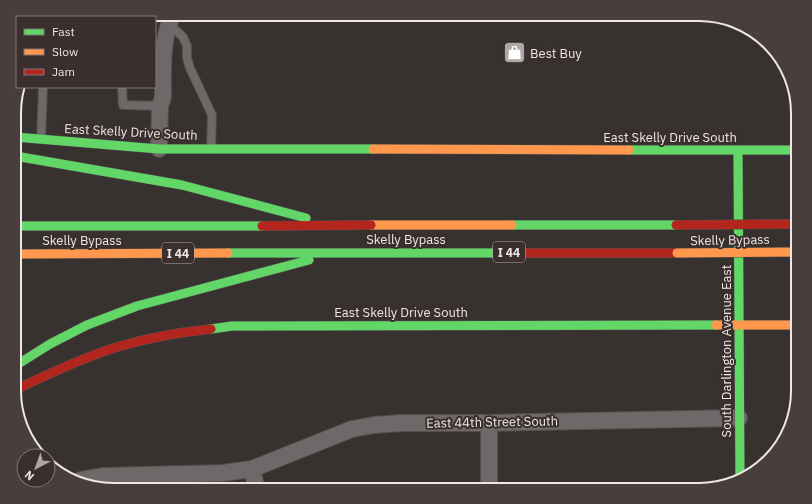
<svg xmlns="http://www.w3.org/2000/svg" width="812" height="504" font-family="'IBM Plex Sans',sans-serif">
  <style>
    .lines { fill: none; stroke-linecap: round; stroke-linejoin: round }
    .lane-casing { stroke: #544f4d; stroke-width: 10 }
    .street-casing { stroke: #544f4d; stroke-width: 18 }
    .fast-casing { stroke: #544f4d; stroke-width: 10 }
    .slow-casing { stroke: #544f4d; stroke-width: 10 }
    .jam-casing { stroke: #544f4d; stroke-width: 10 }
    .lane { stroke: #6d6968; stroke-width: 8 }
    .street { stroke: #6d6968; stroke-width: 16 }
    .fast { stroke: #63d668; stroke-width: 9 }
    .slow { stroke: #ff974d; stroke-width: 9 }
    .jam { stroke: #b3261e; stroke-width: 9 }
    .slow-bridge-casing { stroke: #544f4d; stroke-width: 10; stroke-linecap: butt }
    .jam-bridge-casing { stroke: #544f4d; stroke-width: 10; stroke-linecap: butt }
    .slow-bridge { stroke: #ff974d; stroke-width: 9 }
    .jam-bridge { stroke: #b3261e; stroke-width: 9 }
    .labels { text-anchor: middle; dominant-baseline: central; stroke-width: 4; stroke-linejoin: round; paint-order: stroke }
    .shield { fill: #3a2f2d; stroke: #b7afad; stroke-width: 1 }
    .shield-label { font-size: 12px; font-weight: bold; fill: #ede6e4 }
    .poi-label { font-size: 13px; fill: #ede6e4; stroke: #3a2f2d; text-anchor: start }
    .street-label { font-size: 13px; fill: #ede6e4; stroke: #3a2f2d }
    .rim { fill: none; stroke: #ede6e4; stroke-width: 2 }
  </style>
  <rect width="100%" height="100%" fill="#373130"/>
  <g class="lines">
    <defs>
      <path id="lane" d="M169,24l14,13 4,9v12l3,10 22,47 -1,34
        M122,87l1,18 37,1
        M41,139l2,-52"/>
      <path id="street" d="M159,149l1,-43 3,-9c0,-28 -2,-57 10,-83
        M489,423v67
        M252,469l5,21
        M81,480l24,-4 118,-3 29,-4 100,-40 22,-4 27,-2h88l250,-5"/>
      <path id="fast" d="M15,137l144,12h214
        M629,150h169
        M738,150l2,329
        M15,156l167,29 124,33
        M512,225h164
        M15,226h247
        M228,253h290
        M211,329l21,-3 484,-1
        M15,366l35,-22 37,-19 50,-19 172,-46"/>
      <path id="slow" d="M373,149l256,1
        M371,225h141
        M15,254l213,-1
        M716,325h82"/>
      <path id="jam" d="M262,226l109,-1
        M518,253h159
        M15,390c33,-16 67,-32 102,-43 31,-9 62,-15 94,-18"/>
    </defs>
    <use href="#lane" class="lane-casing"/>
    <use href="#street" class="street-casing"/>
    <use href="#fast" class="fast-casing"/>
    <use href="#slow" class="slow-casing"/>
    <use href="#jam" class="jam-casing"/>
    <use href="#lane" class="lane"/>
    <use href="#street" class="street"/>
    <use href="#fast" class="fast"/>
    <use href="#slow" class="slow"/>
    <use href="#jam" class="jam"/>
    <defs>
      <path id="slow-bridge" d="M677,253l121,-1"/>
      <path id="jam-bridge" d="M676,225l122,-1"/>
    </defs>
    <use href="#slow-bridge" class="slow-bridge-casing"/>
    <use href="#jam-bridge" class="jam-bridge-casing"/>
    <use href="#slow-bridge" class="slow-bridge"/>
    <use href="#jam-bridge" class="jam-bridge"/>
  </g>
  <defs>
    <symbol id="shop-square" viewBox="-11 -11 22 22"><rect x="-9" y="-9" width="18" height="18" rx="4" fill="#ada7a5" stroke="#3a2f2d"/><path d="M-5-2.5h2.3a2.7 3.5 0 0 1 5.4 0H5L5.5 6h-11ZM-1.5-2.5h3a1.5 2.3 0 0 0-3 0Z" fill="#fff"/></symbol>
  </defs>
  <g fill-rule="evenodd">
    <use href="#shop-square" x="502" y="40" width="25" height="25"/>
  </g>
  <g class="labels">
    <g class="shield">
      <rect x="493" y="242" width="32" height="20" rx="3"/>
      <rect x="162" y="243" width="32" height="20" rx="3"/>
    </g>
    <g class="shield-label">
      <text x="509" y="252">I 44</text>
      <text x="178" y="253">I 44</text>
    </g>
    <g class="poi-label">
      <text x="530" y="53">Best Buy</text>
    </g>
    <g class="street-label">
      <text transform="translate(131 132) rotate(3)">East Skelly Drive South</text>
      <text x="670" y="137">East Skelly Drive South</text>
      <text x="406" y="239">Skelly Bypass</text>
      <text x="82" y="240">Skelly Bypass</text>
      <text transform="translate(730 240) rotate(-1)">Skelly Bypass</text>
      <text x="401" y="312">East Skelly Drive South</text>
      <text transform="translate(726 351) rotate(-90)">South Darlington Avenue East</text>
      <text transform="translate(492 422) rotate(-1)">East 44th Street South</text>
    </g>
  </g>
  <path d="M0 0H812V504H0ZM113 21H699A92 92 0 0 1 791 113V391A92 92 0 0 1 699 483H113A92 92 0 0 1 21 391V113A92 92 0 0 1 113 21Z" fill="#483e3c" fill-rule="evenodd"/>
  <path class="rim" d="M113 21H699A92 92 0 0 1 791 113V391A92 92 0 0 1 699 483H113A92 92 0 0 1 21 391V113A92 92 0 0 1 113 21Z"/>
  <rect x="16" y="16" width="140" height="72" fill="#3a2f2d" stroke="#827876"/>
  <rect x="24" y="29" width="20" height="6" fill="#63d668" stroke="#827876"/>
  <text x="52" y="36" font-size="12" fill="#ede6e4">Fast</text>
  <rect x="24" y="49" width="20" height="6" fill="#ff974d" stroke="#827876"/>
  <text x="52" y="56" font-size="12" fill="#ede6e4">Slow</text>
  <rect x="24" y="69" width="20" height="6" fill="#b3261e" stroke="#827876"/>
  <text x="52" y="76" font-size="12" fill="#ede6e4">Jam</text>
  <g transform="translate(36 468) rotate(221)"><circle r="19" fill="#3a2f2d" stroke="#827876"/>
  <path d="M0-3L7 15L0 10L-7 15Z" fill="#ada7a5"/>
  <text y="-6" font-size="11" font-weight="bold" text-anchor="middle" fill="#ede6e4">N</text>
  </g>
</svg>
